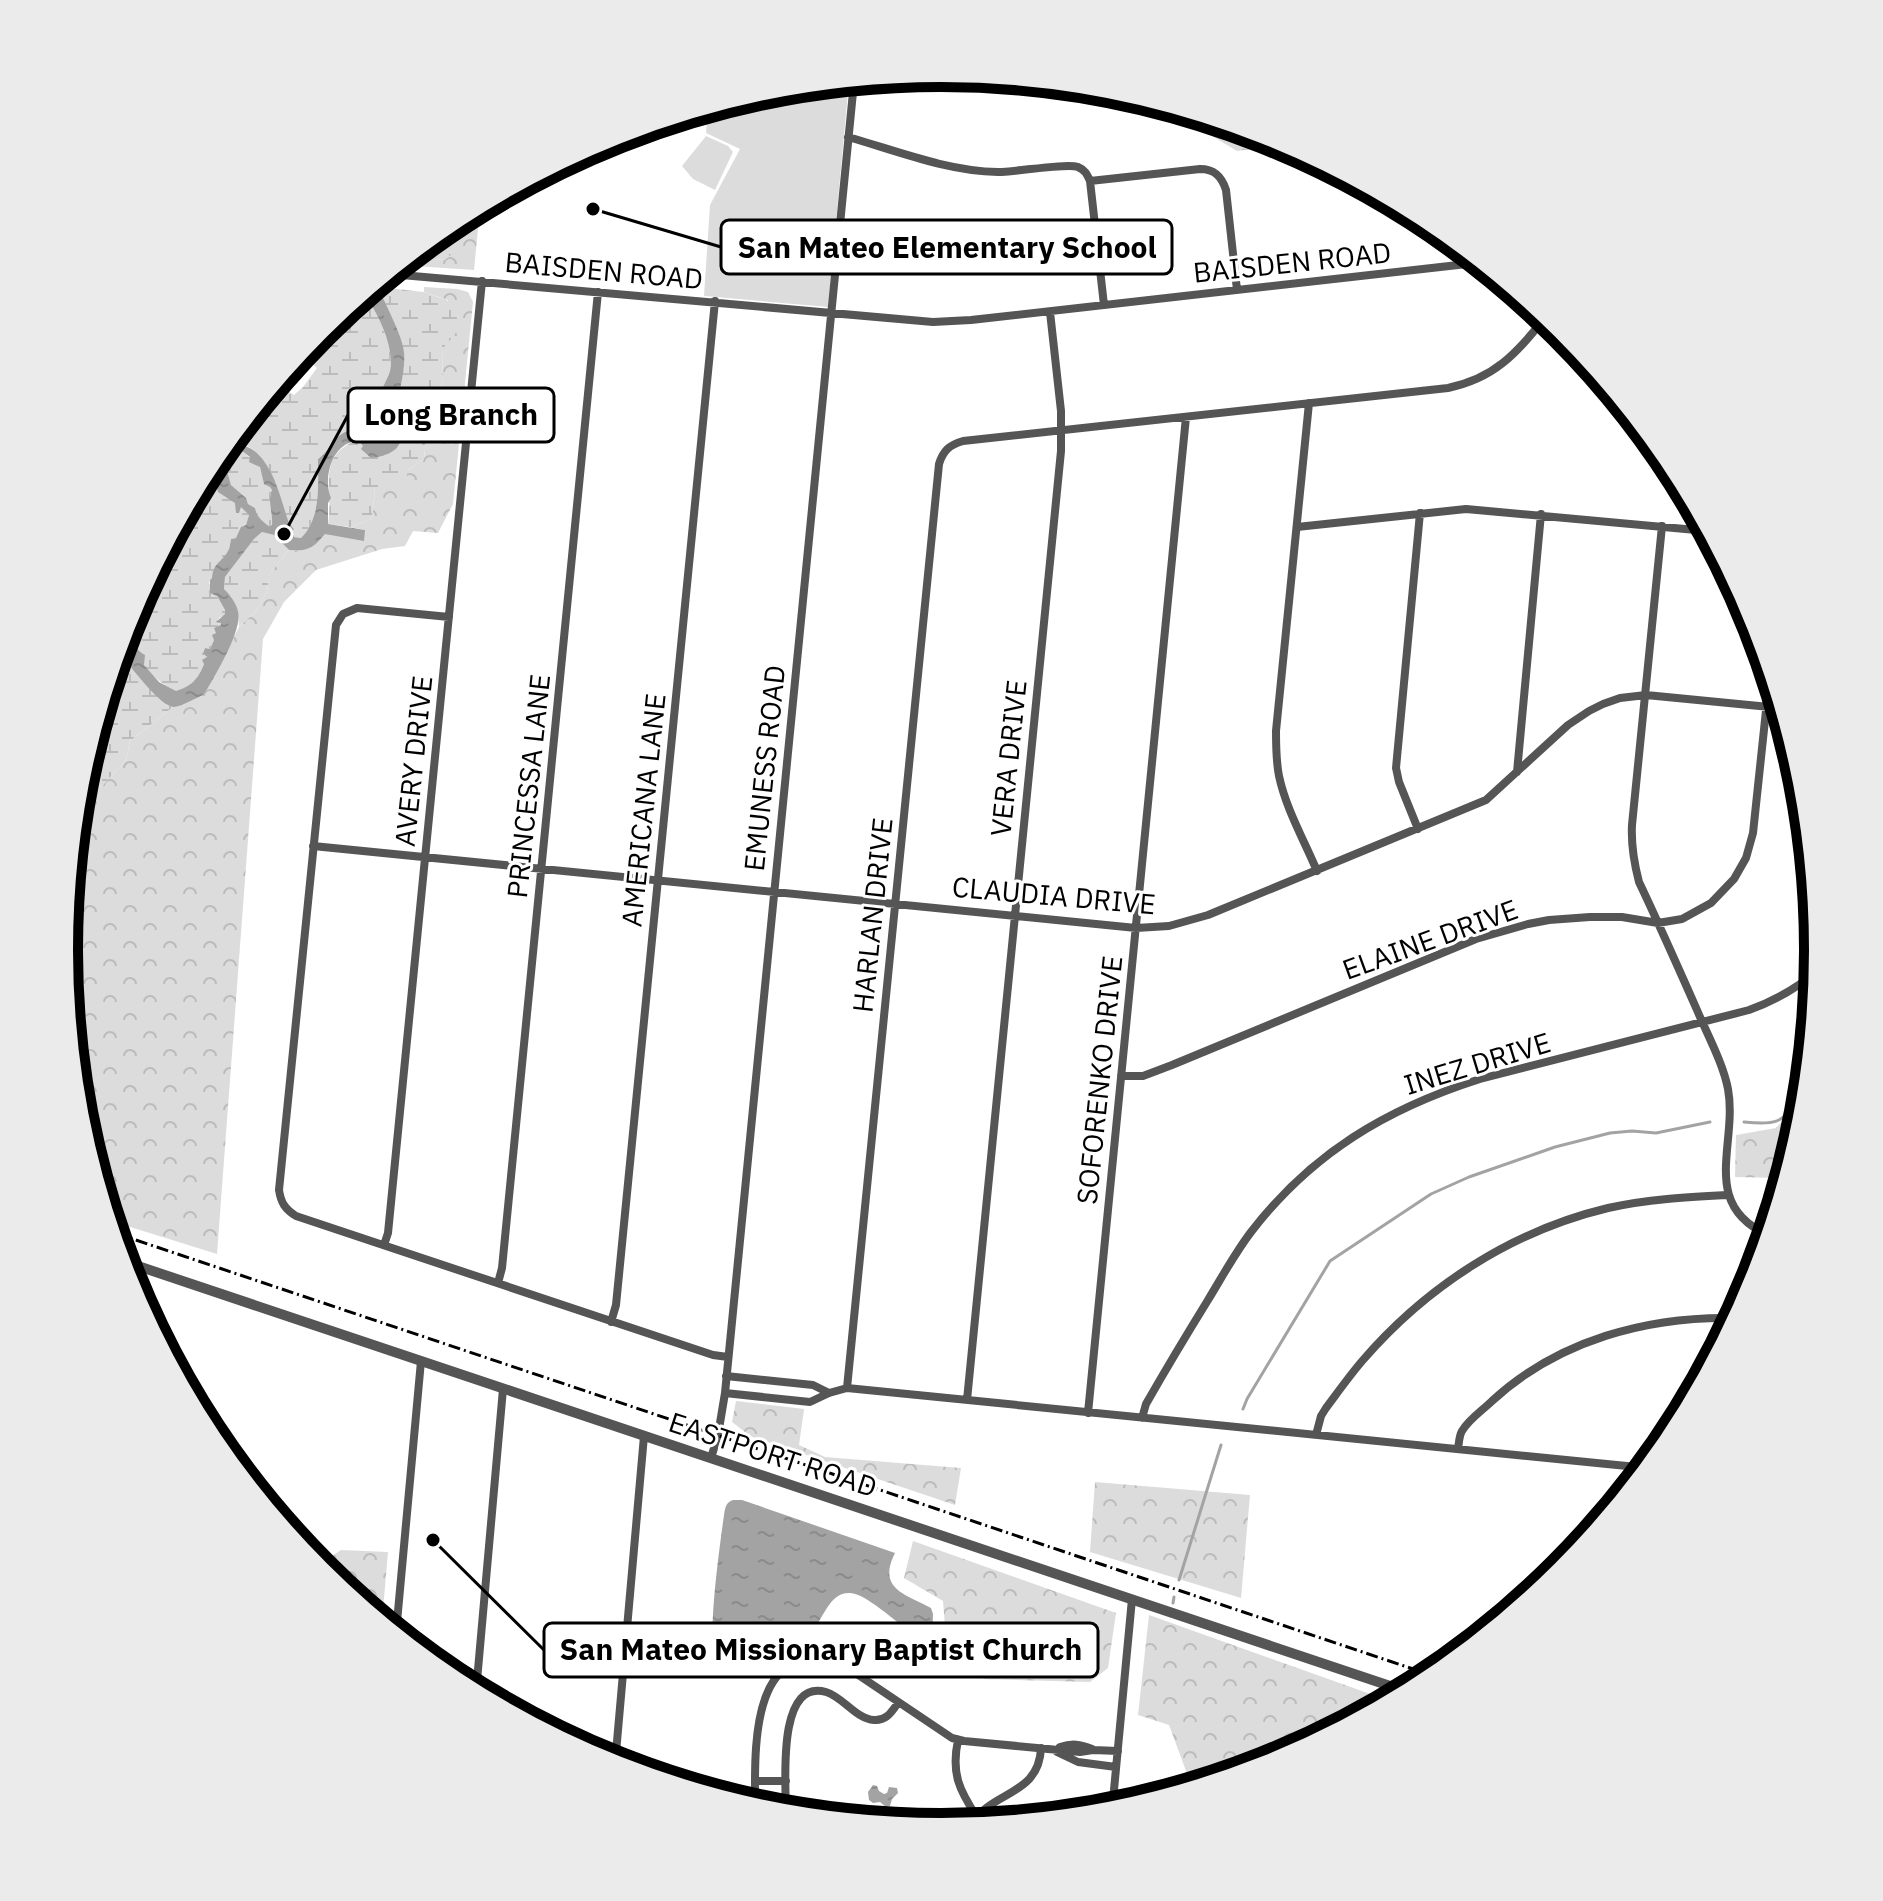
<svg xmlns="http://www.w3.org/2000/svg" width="1883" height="1901" font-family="'IBM Plex Sans',sans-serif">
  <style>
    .green { fill: #dcdcdc }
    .forest { fill: url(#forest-crowns) }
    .wetland { fill: url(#wetland-marsh) }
    .water { fill: url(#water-ripples); fill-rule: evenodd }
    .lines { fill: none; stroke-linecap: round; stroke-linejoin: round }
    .stream { stroke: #a3a3a3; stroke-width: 3 }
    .minor { stroke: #555; stroke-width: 8 }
    .tertiary { stroke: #555; stroke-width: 10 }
    .rail { stroke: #000; stroke-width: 3; stroke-dasharray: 12 4 2 4; stroke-linecap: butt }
    .labels { text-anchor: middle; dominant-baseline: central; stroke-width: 6; stroke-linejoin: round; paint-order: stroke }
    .street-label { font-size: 28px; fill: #000; stroke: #fff }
    .rim { fill: none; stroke: #000; stroke-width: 10 }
    .leader { fill: none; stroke: #000; stroke-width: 3 }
    .callout-dot { fill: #000; stroke: #fff; stroke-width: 3 }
    .callout { fill: #fff; stroke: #000; stroke-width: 3 }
    .callout-label { font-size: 30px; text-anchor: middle; font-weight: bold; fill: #000 }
  </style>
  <defs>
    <pattern id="forest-crowns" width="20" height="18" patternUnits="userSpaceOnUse" patternTransform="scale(2)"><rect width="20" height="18" fill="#dcdcdc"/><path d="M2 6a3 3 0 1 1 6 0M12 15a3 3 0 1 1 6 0" fill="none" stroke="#bbb"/></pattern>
    <pattern id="wetland-marsh" width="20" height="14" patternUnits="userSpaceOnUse" patternTransform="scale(2)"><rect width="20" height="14" fill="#dcdcdc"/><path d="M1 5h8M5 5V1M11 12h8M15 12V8" fill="none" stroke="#bbb"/></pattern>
    <pattern id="water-ripples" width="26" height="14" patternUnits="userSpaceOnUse" patternTransform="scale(2)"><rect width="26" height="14" fill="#a3a3a3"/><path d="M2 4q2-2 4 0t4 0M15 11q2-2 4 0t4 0" fill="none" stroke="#8b8b8b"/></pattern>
  </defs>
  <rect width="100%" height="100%" fill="#fff"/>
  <path class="green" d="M849,82l-21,225 -124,-11 6,-91 30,-56 -34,-16 2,-24 63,-19z
    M706,136l22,10 5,6 -18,38 -22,-11 -11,-13z"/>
  <path class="forest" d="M470,212l8,17 -4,41 -74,-5 10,-8 35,3 10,-34 -3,-3z
    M424,287l33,2 11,3 5,10 -20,202 -15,29 -25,-2 -8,15 -23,3 -66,21 -32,32 -21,37 -46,615 -106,-33 -30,-100 -17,-171 15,-150 23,-14 24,-26 4,-19 43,-34 31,-12 35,-68 17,-16 11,-20 3,-18 19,-23c19,2 24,-2 36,-17l40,-3 -15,-3 22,-8 3,-31 33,-18 16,-11 5,-52 14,-25 -1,-33 6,-49 -24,-8z
    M1807,1071l-5,51 -17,56 -50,-1 1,-42 40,-7 21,-23z
    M736,1401l68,8 -5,36 26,12 136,11 -6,37 -205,-69 -18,-14z
    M1095,1482l155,13 -9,103 -151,-46z
    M913,1541l203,72 -8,55 -18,14 -106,-3 -37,-27 -4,-51 -39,-23z
    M341,1550l47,2 -6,69 -65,-55z
    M1149,1615l241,86 -113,60 -85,26 -23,-62 -31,-10z"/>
  <path class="wetland" d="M1157,103l118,36 -2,7 -36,5z
    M452,223l3,3 1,24 -11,10 -35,-3z
    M378,287l46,5 23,8c16,27 16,26 -5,49l1,33 -14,25 -5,52 -16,11 -3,14 -30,4 -3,31 -22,8 -22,-3c6,-35 -13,-67 29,-84l7,6 36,-11c-11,-26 6,-54 4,-82 -1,-15 -19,-50 -26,-66z
    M364,295c14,17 31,53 26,76 -4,12 -12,22 -13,36 0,11 9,17 4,29 -8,0 -18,-6 -27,-5 -18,1 -22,20 -36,28 0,27 3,58 -17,79l-7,-1 -2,-5 2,-3 -5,-6c-9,-25 -25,-96 -65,-75l53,-64 17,11 9,-8 14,-19 -15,-14 19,-24z
    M242,451l18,15 4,17 6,4 2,3c-5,10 1,24 0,35l-3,1c-7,-5 -12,-9 -14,-18l-7,-4 -2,-5 -15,-14 -7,-25z
    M216,458l-1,3 20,42 9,6 5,6 -3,11 -10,12 -5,1c-1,4 -1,9 -3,13 -6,10 -15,13 -16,26l-2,2 -1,3 16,27v5l-6,3 -2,4 4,1v2l-11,24 -5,-1 -2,4 4,5c-8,19 -10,26 -30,35 -14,-8 -27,-16 -35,-30 -6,-10 -8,-20 -17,-27l6,-21z
    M262,532l12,3 15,15 -19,23 -3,18 -11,20 -17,16 -1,-17 -14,-21 1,-12 29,-38z
    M123,642l4,11 40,52 6,2 -43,34 -4,19 -24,26 -23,14 2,-21z"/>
  <path class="water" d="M374,287h4c7,16 25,50 26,65 2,22 -7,42 -8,63 -1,7 2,12 4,18 4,18 -15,23 -29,25l-10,-9 2,-3 -5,-6c-2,0 -12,4 -13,5 -16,10 -21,37 -14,53l-3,5v21l37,6 -1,11 -39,-7c-12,14 -17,18 -36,16l-15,-15 -12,-3 -8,7 -29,38 -1,12c6,6 12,14 14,22 5,20 -24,65 -34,84 -9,3 -21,11 -30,12 -12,1 -41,-38 -50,-48l3,-6 -4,-11 2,-7c8,6 10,15 20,20l-1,10 15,17 17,9c16,-5 22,-12 28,-27l-2,-4 5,-3 -4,-4 2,-5 5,1 4,-9 -2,-5 4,-2 -2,-5 7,-3v-2l-5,-1 9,-8v-4l-8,-14 -7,-3v-13l2,-2c1,-15 10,-16 16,-27 2,-3 2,-8 3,-12l5,-1 5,-11 5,-2 3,-10 -8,-8 -2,6h-3l-1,-10 -17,-11c-2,-9 -6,-22 -3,-32 6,-18 29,-19 42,-7 18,17 24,47 32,70l5,6 -2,3 2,5 7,1c20,-20 17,-52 17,-79 13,-8 18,-29 36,-29 9,0 18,6 27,6 5,-12 -4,-18 -4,-29 1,-14 9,-24 13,-36 5,-23 -12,-59 -26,-76zM242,451l8,6 -1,5 11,5 4,17 6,3 2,3c-5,10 1,24 0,35l-3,1c-7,-5 -12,-9 -14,-18l-7,-4 -2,-6 -15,-13 -7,-25 6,-3 5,4 2,-2 -3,-4z
    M733,1500h9l153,53c-18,36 10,41 36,55l2,6 -1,30c-7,-5 -14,-8 -21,-12 -16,-10 -44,-38 -61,-39 -20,-1 -26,24 -37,37 -11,11 -31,10 -44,20 -16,10 -39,25 -53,4 -10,-13 5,-117 8,-139 1,-7 2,-13 9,-15z
    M873,1785l4,1 2,5 5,3 3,-1 2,-6 8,1 1,5 -6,6 -2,7 -4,1 -6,-5 -7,1 -4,-3 -1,-8z"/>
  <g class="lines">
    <path class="stream" d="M1744,1122c38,4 36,-1 61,-27
      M1243,1409l4,-10 83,-138 101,-67 38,-17 86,-30 55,-14 22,-2 24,2 54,-11
      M1179,1580l42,-135
      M1173,1603l1,-6"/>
    <path class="minor" d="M848,137c49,14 99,34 150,35 17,0 69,-9 80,-5 7,3 9,7 12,14l14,124
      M1090,181l110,-12c15,0 22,8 26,21l11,100
      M390,274l543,48 38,-2 496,-56h15
      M1309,403l-33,328c0,15 0,30 3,45 7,33 25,64 38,95
      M1662,526l-30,299c-1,19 2,38 7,57 20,42 39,85 58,128 10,24 26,53 31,79 10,55 -29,115 40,146
      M1297,527l169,-18 241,22
      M449,617l-92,-9 -14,6 -7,11 -57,565c2,13 6,19 17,26l417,139 15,2
      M1517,772l24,-258
      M1418,829l-19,-47 -3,-14 24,-255
      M313,846l823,82 33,-2 39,-11 278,-115 82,-75 21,-14 14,-7 17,-6 26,-3 134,13
      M1121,1076h22l29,-11 304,-126 52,-15 21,-4 41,-3h32l36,6 24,-4 29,-16 23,-24 12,-21 7,-25 17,-160
      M384,1245l4,-12 94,-952
      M498,1283l4,-15 96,-976
      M611,1322l5,-17 99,-1004
      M726,1376l87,9 16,8
      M847,1388l92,-924c4,-13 10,-19 24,-23l485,-53c48,-10 68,-35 98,-71
      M725,1393l85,9 19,-9 18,-5 800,80
      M967,1400l94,-949v-40l-11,-99
      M1088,1413l98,-996
      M1142,1418l4,-14c20,-35 41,-70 62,-104 14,-23 27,-47 43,-68 61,-79 135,-123 229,-153l269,-69c25,-9 47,-21 68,-39
      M1316,1435l5,-19 5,-8c12,-16 24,-33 37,-48 64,-74 149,-129 245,-152 39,-9 80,-11 120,-13
      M1458,1449c1,-6 1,-13 4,-18 7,-12 21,-21 30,-30 66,-61 156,-85 243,-83
      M711,1458l7,-23 7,-42 129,-1311
      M396,1633l25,-272
      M476,1692l27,-303
      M958,1740c-7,33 1,50 19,77
      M1060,1747c12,-4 20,-3 32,2
      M1057,1752l21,10 38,5
      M615,1764l29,-328
      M755,1781h31
      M755,1807c0,-57 -6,-173 87,-143l110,74 12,3 116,11 13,-2 25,1
      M1112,1811l20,-212
      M786,1813c0,-27 -10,-135 40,-121 17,5 30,27 48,28 13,1 18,-9 24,-17
      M972,1825c18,-35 67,-28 69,-77"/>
    <path class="tertiary" d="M123,1261l1285,431"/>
    <path class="rail" d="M115,1233l1319,443"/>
  </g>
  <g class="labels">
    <g class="street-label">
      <text transform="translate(1292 262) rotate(-6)">BAISDEN ROAD</text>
      <text transform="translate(604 270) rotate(5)">BAISDEN ROAD</text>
      <text transform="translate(1008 758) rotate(-84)">VERA DRIVE</text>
      <text transform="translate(413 761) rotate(-84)">AVERY DRIVE</text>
      <text transform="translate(764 768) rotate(-84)">EMUNESS ROAD</text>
      <text transform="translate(528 786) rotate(-84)">PRINCESSA LANE</text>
      <text transform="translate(643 810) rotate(-84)">AMERICANA LANE</text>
      <text transform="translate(1054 895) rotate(5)">CLAUDIA DRIVE</text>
      <text transform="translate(872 915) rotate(-84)">HARLAN DRIVE</text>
      <text transform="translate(1430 939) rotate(-20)">ELAINE DRIVE</text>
      <text transform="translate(1477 1063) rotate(-17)">INEZ DRIVE</text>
      <text transform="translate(1099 1080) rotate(-84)">SOFORENKO DRIVE</text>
      <text transform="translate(773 1454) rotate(18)">EASTPORT ROAD</text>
    </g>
  </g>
  <path d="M0 0H1883V1901H0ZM78 950a863 863 0 1 1 1726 0a863 863 0 1 1-1726 0Z" fill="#ebebeb" fill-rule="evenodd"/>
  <path class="rim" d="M78 950a863 863 0 1 1 1726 0a863 863 0 1 1-1726 0Z"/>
  <path class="leader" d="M593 209L721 247M284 534L348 415M433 1540L544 1650"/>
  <g class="callout-dot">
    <circle cx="593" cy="209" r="8"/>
    <circle cx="284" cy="534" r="8"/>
    <circle cx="433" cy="1540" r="8"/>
  </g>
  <g class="callout">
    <rect x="721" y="220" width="451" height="54" rx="8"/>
    <rect x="348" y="388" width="206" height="54" rx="8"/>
    <rect x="544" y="1623" width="554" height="54" rx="8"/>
  </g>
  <g class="callout-label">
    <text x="947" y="258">San Mateo Elementary School</text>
    <text x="451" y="425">Long Branch</text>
    <text x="821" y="1660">San Mateo Missionary Baptist Church</text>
  </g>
</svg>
